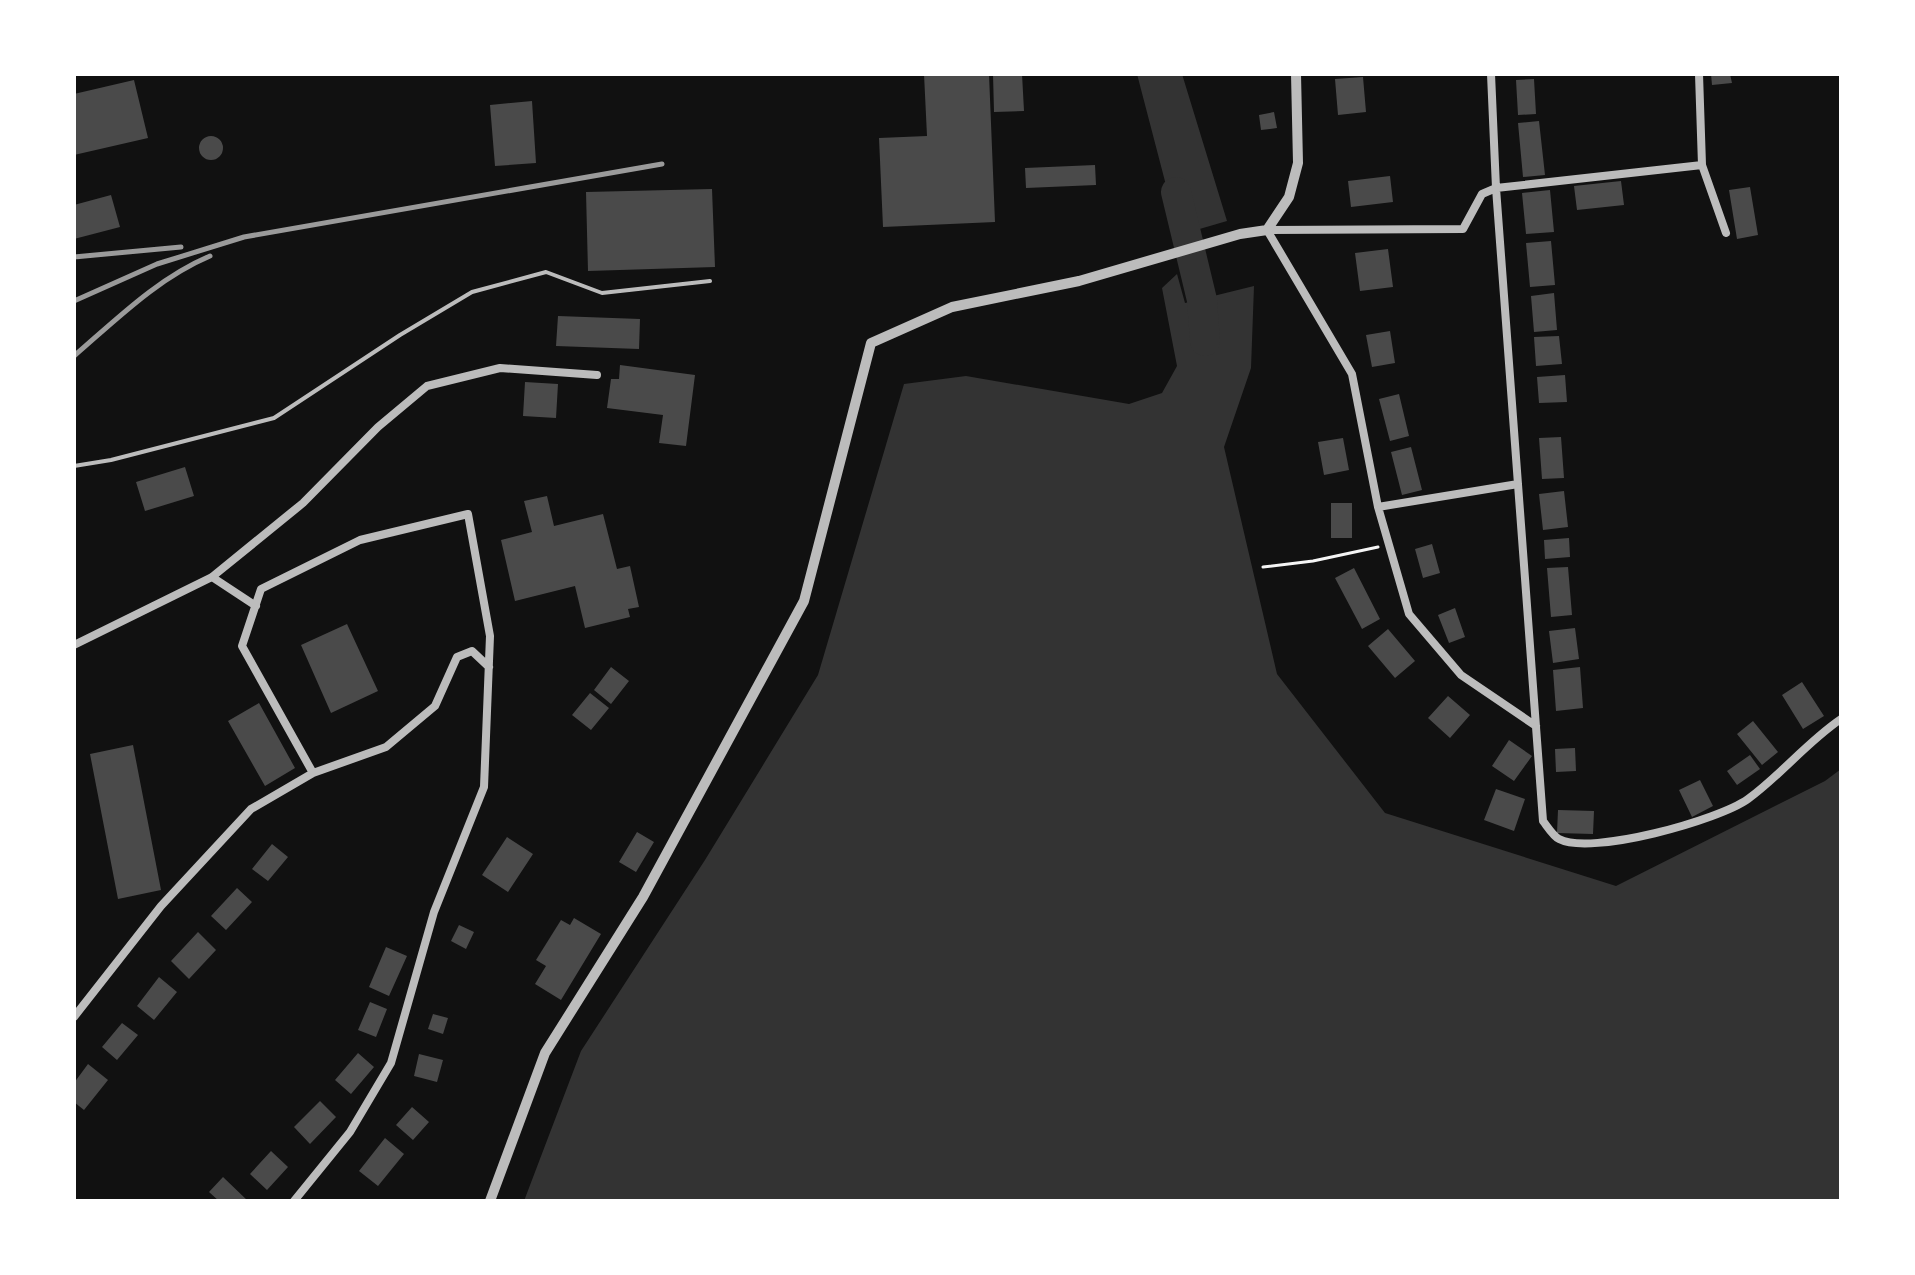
<svg xmlns="http://www.w3.org/2000/svg" width="1915" height="1275" font-family="Rubik,sans-serif">
  <style>
    .water { fill: #333 }
    .lines { fill: none; stroke-linecap: round; stroke-linejoin: round }
    .river { stroke: #333; stroke-width: 30 }
    .building { fill: #4a4a4a }
    .path { stroke: #f5f5f5; stroke-width: 3 }
    .service { stroke: #bcbcbc; stroke-width: 4 }
    .minor { stroke: #bcbcbc; stroke-width: 8 }
    .tertiary { stroke: #bcbcbc; stroke-width: 10 }
    .rail { stroke: #9a9a9a; stroke-width: 5 }
  </style>
  <rect width="100%" height="100%" fill="#111"/>
  <path class="water" d="M1137,74h45l45,147 -48,14z
    M1177,274l8,29 69,-17 -3,82 -27,79 53,227 108,139 231,73 209,-105 16,-12v432h-1317l57,-150 124,-191 113,-185 86,-291 62,-8 163,28 33,-11 15,-27 -15,-78z"/>
  <g class="lines">
    <path class="river" d="M1176,192l26,108 3,41"/>
  </g>
  <path class="building" d="M924,74h65l6,148 -112,5 -4,-89 48,-2z
    M993,74h29l2,37 -30,1z
    M1711,74h19l2,9 -20,2z
    M1363,77l3,35 -28,3 -3,-36z
    M1534,79l2,35 -18,1 -2,-35z
    M134,80l14,58 -74,17v-61z
    M532,101l4,62 -41,3 -5,-61z
    M1274,112l3,16 -16,2 -2,-15z
    M1539,121l6,54 -22,2 -5,-54z
    M199 148a12 12 0 1 1 24 0a12 12 0 1 1-24 0Z
    M1095,165l1,20 -70,3 -1,-20z
    M1390,176l3,26 -42,5 -3,-26z
    M1621,181l3,24 -47,5 -3,-24z
    M1750,187l8,48 -21,4 -8,-49z
    M712,189l3,78 -127,4 -2,-79z
    M1550,190l4,42 -28,2 -4,-41z
    M111,195l9,32 -46,12v-34z
    M1551,241l4,44 -25,2 -4,-44z
    M1388,249l5,38 -33,4 -5,-38z
    M1554,293l3,37 -23,2 -3,-36z
    M558,316l82,3 -1,30 -83,-3z
    M1390,331l5,32 -23,4 -6,-32z
    M1559,336l3,28 -26,2 -2,-29z
    M620,365l75,10 -9,71 -27,-3 4,-28 -56,-7 4,-29h8z
    M1565,375l2,27 -28,1 -2,-26z
    M525,382l33,2 -2,34 -33,-2z
    M1399,394l10,42 -19,5 -11,-42z
    M1561,437l3,41 -22,1 -3,-41z
    M1343,438l6,32 -25,5 -6,-33z
    M1411,447l11,43 -20,5 -11,-43z
    M185,467l9,29 -49,15 -9,-29z
    M1564,491l4,36 -25,3 -4,-36z
    M547,496l7,30 49,-12 14,55 13,-3 9,41 -11,2 2,8 -45,11 -10,-42 -60,15 -14,-61 31,-8 -8,-31z
    M1331,503h21v35h-21z
    M1569,538l1,19 -25,2 -1,-19z
    M1432,544l8,29 -17,5 -8,-29z
    M1568,567l4,48 -21,2 -4,-49z
    M1354,568l26,51 -18,10 -27,-51z
    M1455,608l10,29 -16,6 -11,-28z
    M347,624l31,67 -47,22 -30,-68z
    M1575,628l4,31 -26,4 -4,-32z
    M1388,629l27,32 -20,17 -27,-32z
    M611,667l18,14 -18,23 -17,-14z
    M1580,667l3,41 -27,3 -3,-41z
    M1802,682l22,34 -21,13 -21,-34z
    M590,693l19,15 -18,22 -19,-15z
    M1448,696l22,19 -20,23 -22,-20z
    M259,703l36,65 -30,18 -37,-65z
    M1753,721l25,31 -16,13 -25,-31z
    M1509,740l23,16 -18,25 -22,-15z
    M133,745l28,145 -43,9 -28,-145z
    M1575,748l1,23 -20,1 -1,-23z
    M1750,755l10,14 -23,16 -10,-14z
    M1700,780l13,26 -21,11 -13,-27z
    M1496,789l29,10 -11,32 -30,-11z
    M1558,810l36,1 -1,23 -36,-1z
    M637,832l17,10 -18,30 -17,-10z
    M507,837l26,17 -25,38 -26,-17z
    M272,844l16,13 -20,24 -16,-12z
    M237,888l15,14 -26,28 -15,-14z
    M574,918l27,16 -40,66 -26,-16 11,-18 -10,-6 25,-40 9,5z
    M459,925l15,7 -8,17 -15,-8z
    M198,932l18,18 -27,29 -18,-18z
    M386,947l21,9 -18,40 -20,-9z
    M159,977l18,15 -23,28 -17,-14z
    M370,1002l17,7 -11,28 -18,-7z
    M433,1014l15,4 -5,16 -15,-5z
    M122,1023l16,12 -21,25 -15,-13z
    M358,1053l16,14 -23,27 -16,-14z
    M419,1054l24,6 -6,22 -23,-6z
    M88,1064l20,16 -24,30 -10,-8v-19z
    M320,1101l16,16 -26,27 -16,-17z
    M412,1107l17,15 -16,18 -17,-15z
    M385,1138l19,16 -26,32 -19,-15z
    M271,1151l17,16 -21,23 -17,-16z
    M223,1177l25,24h-29l-10,-9z"/>
  <g class="lines">
    <path class="path" d="M1263,567l50,-6 65,-14"/>
    <path class="service" d="M74,466l37,-6 163,-42 126,-83 72,-43 74,-20 56,21 108,-12"/>
    <path class="minor" d="M1491,74l5,114 47,633c4,5 10,15 16,18 32,17 160,-19 189,-40 33,-24 59,-57 93,-80
      M1699,74l3,91 24,68
      M1378,507l140,-23
      M212,577l44,29
      M74,645l138,-68 91,-74 75,-76 49,-41 73,-18 97,7
      M1536,726l-75,-51 -52,-61 -31,-107 -26,-133 -85,-144 196,-1 19,-35 14,-6 206,-23
      M74,1017l87,-111 90,-97 62,-36 73,-26 49,-41 22,-49 15,-6 17,16
      M294,1201l56,-69 41,-69 43,-151 50,-125 6,-151 -22,-122 -108,26 -99,49 -19,57 71,127"/>
    <path class="tertiary" d="M490,1201l55,-148 98,-156 161,-296 67,-258 81,-36 127,-26 161,-47 27,-4 22,-33 9,-34 -2,-89"/>
    <path class="rail" d="M74,257l107,-10
      M74,301l83,-37 87,-27 418,-73
      M74,356c43,-37 84,-78 136,-100"/>
  </g>
  <rect width="1915" height="1275" fill="none" stroke="#ffffff" stroke-width="152"/>
</svg>
